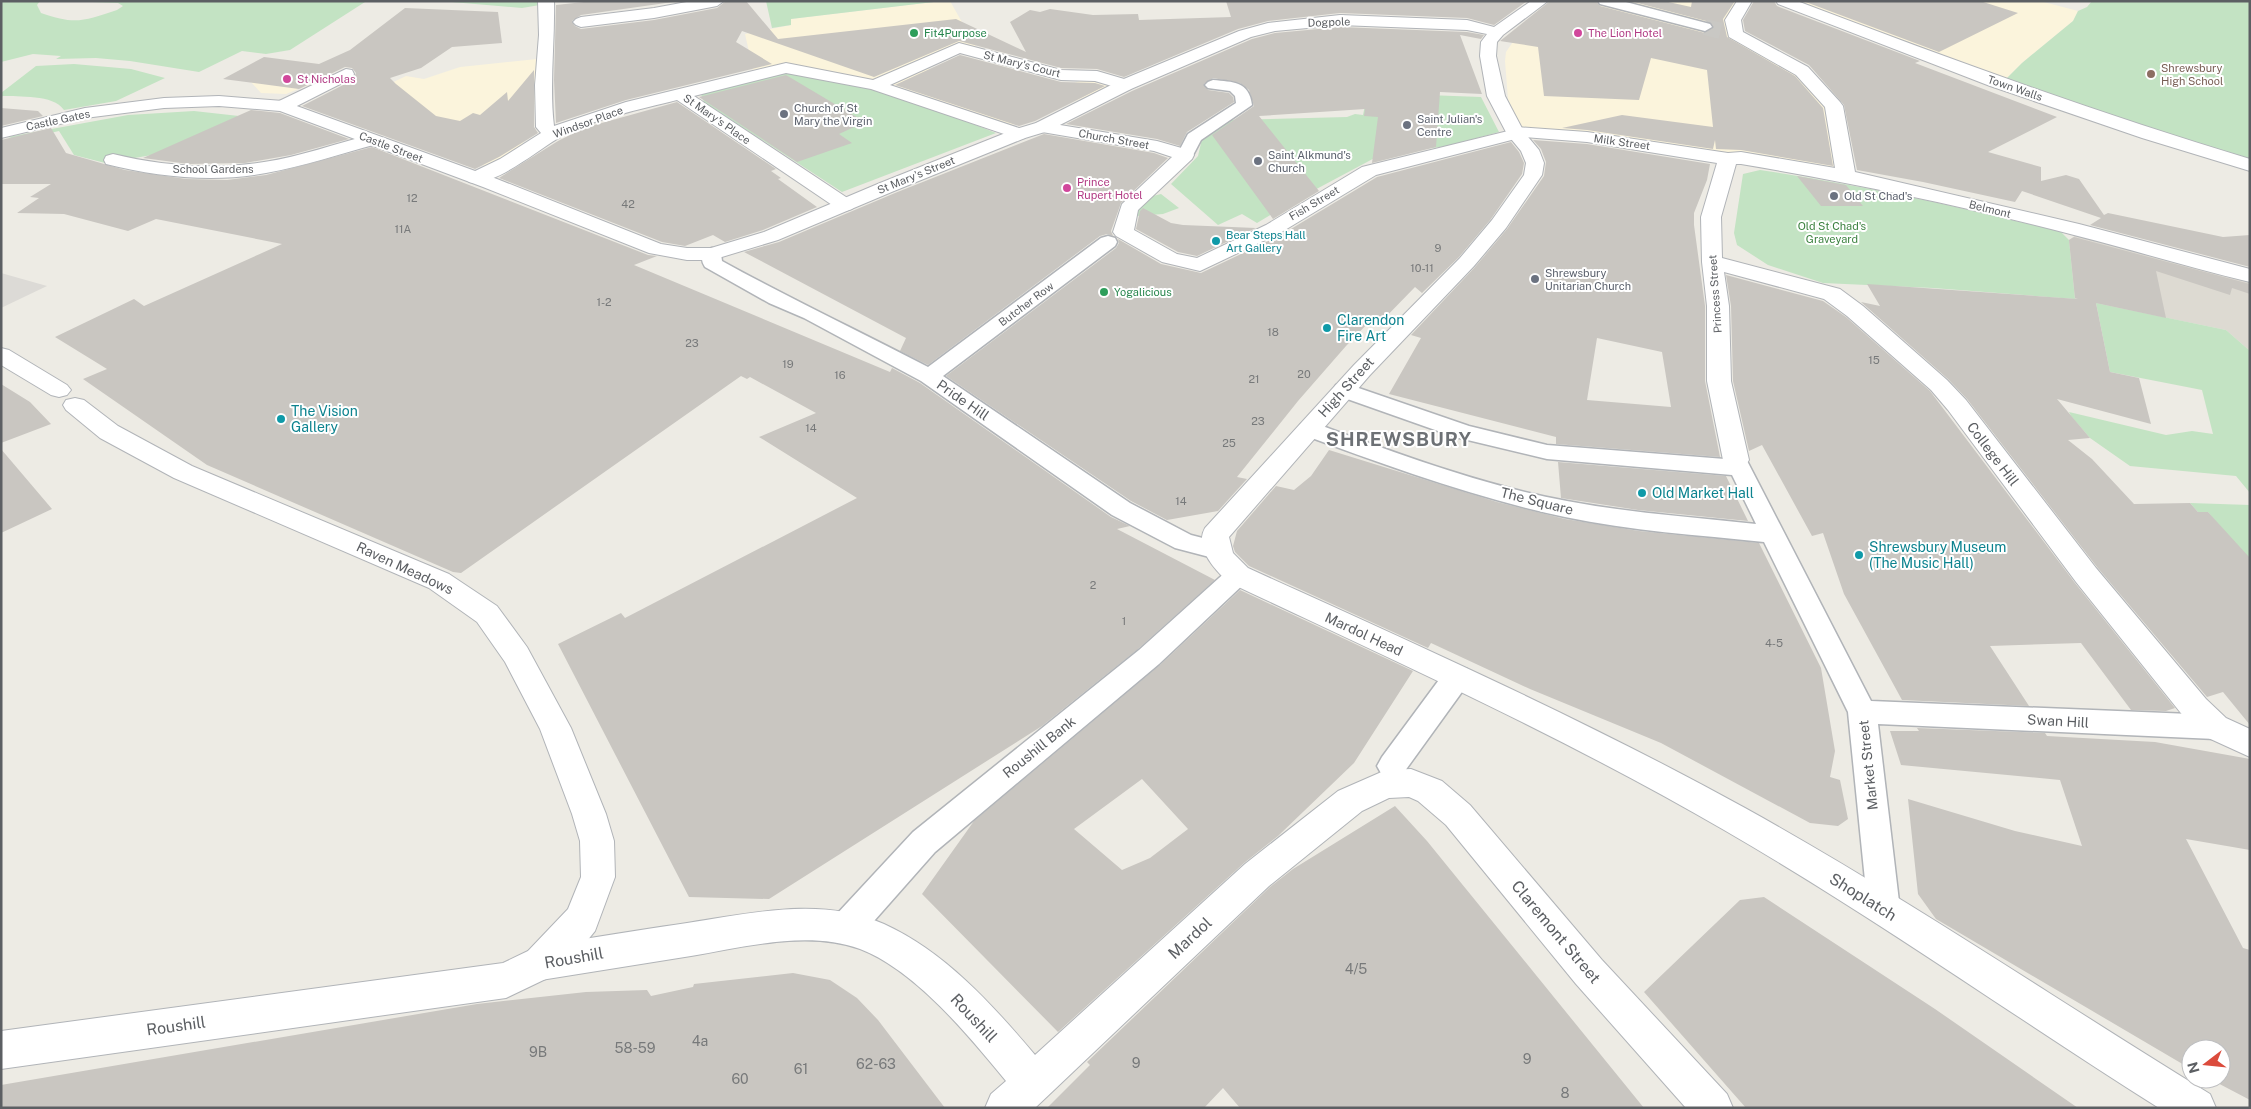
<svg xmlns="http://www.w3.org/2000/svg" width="2251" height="1109" font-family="'Public Sans',sans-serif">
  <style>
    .commercial { fill: #fbf4dc }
    .industrial { fill: #dcdad6 }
    .education { fill: #dddad2 }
    .green { fill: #c3e3c3 }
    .building { fill: #c9c6c1; fill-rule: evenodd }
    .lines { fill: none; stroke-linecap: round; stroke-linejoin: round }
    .pedestrian-tunnel { stroke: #c9c8c4; stroke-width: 16; stroke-dasharray: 16 8; stroke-linecap: butt }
    .pedestrian-casing { stroke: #b1b4b8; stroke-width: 3 }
    .minor-casing { stroke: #b1b4b8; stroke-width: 2 }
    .tertiary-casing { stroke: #b1b4b8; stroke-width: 2 }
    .pedestrian { fill: #fff; fill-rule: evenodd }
    .minor { fill: #fff; fill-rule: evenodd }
    .tertiary { fill: #fff; fill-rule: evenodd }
    .leisure-dot { fill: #2e9e5b; stroke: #fff; stroke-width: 2 }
    .hotel-dot { fill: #d1479c; stroke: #fff; stroke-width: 2 }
    .education-dot { fill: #8d6e63; stroke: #fff; stroke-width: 2 }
    .worship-dot { fill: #6b7280; stroke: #fff; stroke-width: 2 }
    .culture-dot { fill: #0f9aa8; stroke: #fff; stroke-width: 2 }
    .labels { text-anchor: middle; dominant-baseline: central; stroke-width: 4; stroke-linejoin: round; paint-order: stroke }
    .far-street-label { font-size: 11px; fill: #5c5f63; stroke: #fff }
    .far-leisure-label { font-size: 11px; fill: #27864d; stroke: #fff; text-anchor: start }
    .far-hotel-label { font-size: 11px; fill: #b23c85; stroke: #fff; text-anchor: start }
    .far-education-label { font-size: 11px; fill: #785e54; stroke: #fff; text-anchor: start }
    .far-worship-label { font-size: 11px; fill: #5b616d; stroke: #fff; text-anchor: start }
    .number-label { font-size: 11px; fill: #77797a }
    .far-park-label { font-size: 11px; fill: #3c8240; stroke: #fff }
    .far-culture-label { font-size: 11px; fill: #0d838f; stroke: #fff; text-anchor: start }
    .culture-label { font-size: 14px; fill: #0d838f; stroke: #fff; text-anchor: start }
    .street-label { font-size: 14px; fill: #5c5f63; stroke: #fff }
    .near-number-label { font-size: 14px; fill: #77797a }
    .near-street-label { font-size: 16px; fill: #5c5f63; stroke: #fff }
    .district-label { font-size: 19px; font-weight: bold; letter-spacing: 1px; fill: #6d7175; stroke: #fff }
  </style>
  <rect width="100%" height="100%" fill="#edebe4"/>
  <path class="commercial" d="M942,1h8l26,46 -50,21 66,21 37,14 55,-24 27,8 -99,38 -124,-42 -101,-17 -34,4 -8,-36 46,-9 -1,-6z
    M1571,1h171l-11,34 13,11 44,23 39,35 9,63 -56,-9 -259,-29 -13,-30 -3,-38 1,-9 11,-16z
    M1801,1h239l38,10 -5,10 -51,42 -17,17 -156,-58z
    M537,59l-4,69 -13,19 -31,20 -33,-9 -71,-72 21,-10 18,3 36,-12z
    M317,71l15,4 -46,19 -25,-1 -11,-12z"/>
  <path class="industrial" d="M1,273l46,13 -46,22z"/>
  <path class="education" d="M2076,235l174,45v71l-24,-21 -151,-31 -6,-59z"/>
  <path class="green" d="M1,1h39l-3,4 4,8c34,12 43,8 76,-3l6,-4 -5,-3 -51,-2h323l-25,1 -75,48 -24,4 -24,-3 -43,21 -69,-11 -34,-3 -40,1 5,-3 -28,-2 -32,8z
    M440,1h100v4l-18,3z
    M766,1h176l-151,18v6l-19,3z
    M2092,1h158v158l-52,-14 -193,-65 17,-17 51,-42 5,-10 9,-4z
    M74,64l57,5 34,9 -49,23 -52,9c-11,-16 -45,-13 -63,-14v-3l35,-27z
    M785,70l115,25 96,38 -154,59 -138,-90 -5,-13z
    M1427,95l54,2 18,35 -51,14 -66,8 -88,47 -37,22 -15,-9 -24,11 -47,-41 27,-28 4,-17 26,-19 119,-3 8,-3 8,1 2,-10z
    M194,111l45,5 -87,39 -47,8 -31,-8 -15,-24 -40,9 -11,-3 120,-22z
    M1760,170c101,15 201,37 301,62l8,8 6,59 -142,-11 -110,-5 -55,-18 -31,-20 -3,-12 9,-59z
    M1161,194l18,14 -16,6 -25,2 -3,-7 14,-12z
    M2096,303l130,27 24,21v142l-14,-17 -106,-10 -40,-28 -19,-22 -2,-4 97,23 26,-4 21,3 -11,-44 -92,-18z
    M2190,503l60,2v60l-42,-53h-10z"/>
  <path class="building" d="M593,1h87l-99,14 -9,6 3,5 6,3 73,-9 63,-12 9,-7h20l32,38 178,-20 70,33 -16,-30 20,-12 10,2 10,-3 43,6 45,-1 1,6 92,-3 -5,-16h301l-33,24 -27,-7 -127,-5 -72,8 -30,8 -114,48 -27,-8 -36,-1 -102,-27 -85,36 -132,-46 -6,11 36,22 -146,36 -70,23 -2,-43 2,-75z
    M1550,1h46l4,5 105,27 9,-6 -4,-5 -80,-21h34l27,6 1,-6h43l-12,18 4,18 68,39 28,32 10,58 -92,-16 -25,-1 -1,-9 -2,9 -126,-19 -25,-2 60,-13 91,12 -6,-57 -56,-12 -12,42 -95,-4 -6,-49 -38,-6z
    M1754,1h20l3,5 143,55 -5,2 142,54 -69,35 53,15v14l25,-6 13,4 25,36 4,-2 115,24 27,-2v32l-160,-42 11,-7 -79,-27 -7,11 -92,-20 -66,-12 -13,-65 -35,-40 -64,-34 -2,-11z
    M1803,1h177l38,12 -79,39z
    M405,8l93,4 4,31 -50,4 -31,21 -31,10 6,6 40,32 24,5 13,-8 7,2 27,-23 1,9 26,-31v57l4,6 -39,24 -24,12 -173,-63 51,-26 3,-7 -4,-5 -7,-1 -46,22 -76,-10 41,-22 55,7 31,-14z
    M1340,27l127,5 17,3 -3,4 -21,-4 22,59 -42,-2 -4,55 -64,16 6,-46 -14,-1 1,-7 -106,7 60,75 -46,28 -61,-84 42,-29 -5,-16 -9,-7 -27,-5 -9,6 4,6 21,3 4,4 1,5 -47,30 -7,14 -23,-7 -91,-15 66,-33 120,-52 23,-6z
    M960,55l101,27 34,1 10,3 -70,35 -16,5 -124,-41z
    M786,75l79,47 -26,12 13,9 -55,19 -98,-65z
    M677,102l99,67 -5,2 10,7 -3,1 39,28 -54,23 -38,12 -12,-7 -28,11 -23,-4 -163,-64 59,-37 26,-13z
    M1,108l37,3 5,5 -42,10z
    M251,110l29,3 69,26 -58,16 -46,8 -56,1 -46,-6z
    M51,128l15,25 59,17 61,9 41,1 39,-5 106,-28 276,108 9,1 -23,9 256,107 2,-4 28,15 191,134 19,9 -13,3 98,51 -77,69 -96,77 -273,173 -80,-2 -131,-253 63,-31 4,5 232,-120 -98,-61 57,-24 -66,-36 -3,2 -6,-3 -280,197 -8,-1 -246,-107 -124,-86 24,-10 -52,-32 79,-38 10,7 138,-62 -126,-25 -28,12 -64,-17 -47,-1 22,-15 -9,-1 21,-13h-50v-44z
    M1044,134l110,19 14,5 -47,45 -10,28 2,5 -6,-2 -7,2 -172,129 -28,-14 6,-13 -162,-86 35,-10 116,-49z
    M1533,140l54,4 123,20 -3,16 -13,33v12l11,81v75l15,76 -164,-13v-7l-167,-43 32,-56 -10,-3 64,-68 32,-38 37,-53 2,-14 -5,-13zM1597,338l65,14 9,55 -84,-7z
    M1511,142l8,10 5,11 -2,11 -31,45 -32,38 -37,36 -7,-6 -37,38 -9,-3 -23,24 -48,55 -61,76 10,2 -29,32 -51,9 -36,-19 -185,-125 170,-128 3,-5 -1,-4 43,25 40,9 80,-38 96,-58z
    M1797,176l49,9 17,21h-42z
    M1143,208l28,15 12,2 73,3 -59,28 -19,-4 -42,-23 4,-18z
    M2074,237l176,47v10l-18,-6 -2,7 -74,-24 10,47 -70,-15 14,69 29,6 12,46 -94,-25 33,39 -22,2 24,19 42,45 56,-1 8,9h10l42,46v167l-27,-33 -16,5 -110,-130 -130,-168 -19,-20 -87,-77 19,4 -13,-22 211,15 -3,-1 -6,-58z
    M1726,275l97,26 23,16 84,74 145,192 100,125 -9,3 -35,-1 -50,-67 -91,3 39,60 -127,-6 -58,-106 -21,-61 -11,3 -50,-91 -13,6 -16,-70 -2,-75z
    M1,384l29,18 21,22 -50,19z
    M1,449l51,60 -51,24z
    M1329,450l168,52 68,17 74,12 120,12 62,125 14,83 -5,26 10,3 8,39 -10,7 -28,-3 -149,-80 -131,-54 -99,-46 -3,5 -179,-82 -14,-14 -2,-6 4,-15 39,-45 18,4 17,-14z
    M1558,462l168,14 22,45 -110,-11 -77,-12z
    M1240,590l173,81 -59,92 -76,73 -34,27 -186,169 -136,-138 52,-73 186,-156zM1142,779l46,50 -38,29 -28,12 -48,-41z
    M1917,728l128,5 2,3 108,6 95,17v91l-64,-11 57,109 7,2v150l-40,-21h11v-30h-30v20l-255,-150 -18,-25 -10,-95 107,32 67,15 -22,-66 -159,-15 -11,-34h29z
    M1395,806l32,35 217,267h-404l-17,-20 -19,20h-157l43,-43 -3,-3 183,-175 23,-18z
    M1764,897l171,112 143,99h-332l-102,-116 96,-92z
    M793,973l37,7 27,18 21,22 67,88h-944v-23l476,-81 109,-12 61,-2 4,6 42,-9 1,-3z"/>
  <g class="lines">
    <path class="pedestrian-tunnel" d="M1705,27l16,4"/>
    <defs>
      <path id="pedestrian" d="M1598,1h24l88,23 2,3 -7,4 -105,-27z
        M1213,80c20,2 36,1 39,25l-51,35 -10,19h-12l-2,-4 11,-21 48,-31 -1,-7 -5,-5 -22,-3 -3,-3 3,-3z
        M1108,236l7,2 2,4 -2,4 -172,130 187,127 61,32 35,9 3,6 -3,6 -9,3 -42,-11 -63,-33 -191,-134 -117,-63 -35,-15 -64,-36c-4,-6 -4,-11 0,-17l7,-2 7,2 2,4 1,7c67,37 137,70 206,106l173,-129z
        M1344,383l125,43 78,19 178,14 3,-4 8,-3 8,3 127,246 344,14 10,4 4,8 -4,8 -10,4 -337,-15 22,186 -5,10 -11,5 -11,-5 -5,-10 -20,-198 -84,-170c-66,-7 -133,-11 -199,-25 -90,-19 -177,-51 -264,-83l-3,-5 3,-5 8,-2 8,2c82,30 164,61 250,77 63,12 126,16 189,23l-24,-49 -185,-16 -92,-22 -119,-42 -3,-5 3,-5z
        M1238,566l9,3 4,6 -4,6 -88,83 -224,188 -76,86 -12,4 -12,-4 -4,-11 4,-11 78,-84 226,-182 90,-81z
        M1457,666l10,3 4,8 -4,8 -65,90 -10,3 -10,-3 -5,-9 5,-9 65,-88z"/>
      <path id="minor" d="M538,1h16c1,42 -5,84 0,125l72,-24 160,-39 87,17 86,-37 102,27 36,1 34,10 2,4 -2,4 -6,1 -30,-9 -34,-1 -101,-27 -70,32 135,45 3,4 -3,4 -6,1 -148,-50 -85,-16 -92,23 158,105 3,4 -3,4 -7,2 -7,-2 -161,-109c-35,9 -90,20 -120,39 -20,12 -65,49 -88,43l-3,-4 3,-4 31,-15 41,-26 -5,-6 -1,-42 4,-50z
        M692,1h32l-7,5 -63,12 -73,9 -5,-2 -3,-3 3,-3 5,-2 73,-9z
        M1737,1h15l-11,19 2,12 65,35 32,35 3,4 12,66 224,52 171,45v13c-59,-14 -117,-32 -176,-47 -110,-29 -221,-52 -333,-71h-5l-15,53 1,41 118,31 23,17 84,74 19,20 130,168 110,131 20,19 24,11v28l-46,-21 -20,-19 -108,-135 -128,-172 -17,-20 -84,-74 -23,-17 -100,-27 5,34 2,75 18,79 -4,6 -9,2 -9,-2 -4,-6 -16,-79v-75l-5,-44 -1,-45 16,-54 -130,-21 -64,-5 -147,38 -96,58 -80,38 -38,-9 -46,-26 -3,-4 9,-28 50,-47 -18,-6 -112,-19 -6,-1 -3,-4 3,-4 6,-1 115,19 35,10 2,4 -2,4 -54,51 -4,20 43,24 20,4 69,-33 96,-58 146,-36 8,-4 71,5 141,21 13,-1 94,16 -10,-61 -29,-32 -67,-38 -4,-17z
        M346,69l6,1 2,4 -2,4 -63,32h-12l-3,-4 3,-4z
        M371,135l6,1 3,4 -3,4c-37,10 -73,22 -111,29 -52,10 -108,4 -160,-9l-2,-4 2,-4 7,-2c49,12 102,16 151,8 37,-5 71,-19 107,-27z
        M1411,769l31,12 28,24 132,155 125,134 6,14h-47l-110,-124 -130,-159 -28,-24 -9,-4 -20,1 -27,13 -93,75 -234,222h-50l6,-14 15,-13c-37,-45 -91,-111 -146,-132 -52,-19 -116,-2 -169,7 -50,8 -100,16 -150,24l-13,-5 -5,-12 5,-12 13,-5c49,-8 97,-16 146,-23 65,-10 135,-27 197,1 61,28 108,80 151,131l210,-191 93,-73 48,-21z"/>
      <path id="tertiary" d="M1531,1h17l-45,34 -6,7 -1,14 9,40 19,36 15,18 5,13 -2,12 -36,53 -32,38 -104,109 -141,162 4,16 15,15c167,76 336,151 497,240 159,88 310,191 465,286l6,14h-57c-146,-92 -286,-192 -435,-278 -160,-93 -329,-169 -496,-248 -13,-12 -34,-35 -23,-54l149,-163 106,-107 32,-38 32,-45 2,-12 -5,-12 -14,-17 -20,-38 -7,-40 1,-14 6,-8 -20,-4 -127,-5 -65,6 -24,6 -120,52 -83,42 -23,7 -131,53 -116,49 -66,20h-25l-38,-7 -166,-66 -203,-76 -61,-5 -55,2 -79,10 -84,20v-10l84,-20 79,-10 55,-2 64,5 214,78 164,65 26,4h24l53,-16 116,-49 133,-53 23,-7 83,-42 120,-50 29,-8 72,-8 127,5 27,7z
        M1776,1h21c150,57 300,112 453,158v12l-108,-33 -152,-52 -212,-82z
        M1,348l8,2 58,35 4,5 -4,5 -8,2 -8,-2 -50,-30z
        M75,398l9,2 34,26 74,40 257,108 48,32 30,41 44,81 35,86 8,27 1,36 -20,54 -13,16 -28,28 -48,23 -505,71v-38l502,-68 25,-12 40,-42 13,-32 -1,-36 -8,-27 -32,-85 -35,-67 -28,-40 -48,-34 -255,-110 -74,-40 -34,-28 -3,-5 3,-5z"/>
    </defs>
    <use href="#pedestrian" class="pedestrian-casing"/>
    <use href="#minor" class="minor-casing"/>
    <use href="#tertiary" class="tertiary-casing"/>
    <use href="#pedestrian" class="pedestrian"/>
    <use href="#minor" class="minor"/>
    <use href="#tertiary" class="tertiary"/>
  </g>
  <g class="leisure-dot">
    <circle cx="914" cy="33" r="5"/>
    <circle cx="1104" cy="292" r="5"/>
  </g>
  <g class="hotel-dot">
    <circle cx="1578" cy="33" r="5"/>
    <circle cx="287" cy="79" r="5"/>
    <circle cx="1067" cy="188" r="5"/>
  </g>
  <circle class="education-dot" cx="2151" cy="74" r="5"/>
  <g class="worship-dot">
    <circle cx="784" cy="114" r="5"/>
    <circle cx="1407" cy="125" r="5"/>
    <circle cx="1258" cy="161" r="5"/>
    <circle cx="1834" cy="196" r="5"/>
    <circle cx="1535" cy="279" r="5"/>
  </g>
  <g class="culture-dot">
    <circle cx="1216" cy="241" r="5"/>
    <circle cx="1327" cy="328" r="5"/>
    <circle cx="281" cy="419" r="5"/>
    <circle cx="1642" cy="493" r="5"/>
    <circle cx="1859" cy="555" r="5"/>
  </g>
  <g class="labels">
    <g class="far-street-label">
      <text transform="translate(1329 22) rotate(-2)">Dogpole</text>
      <text transform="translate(1022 64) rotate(14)">St Mary's Court</text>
      <text transform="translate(2015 88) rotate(19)">Town Walls</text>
      <text transform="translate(717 119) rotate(35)">St Mary's Place</text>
      <text transform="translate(58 120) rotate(-12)">Castle Gates</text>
      <text transform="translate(588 122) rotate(-20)">Windsor Place</text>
      <text transform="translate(1114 139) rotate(10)">Church Street</text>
      <text transform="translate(1622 142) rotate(8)">Milk Street</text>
      <text transform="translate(391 147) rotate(21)">Castle Street</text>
      <text x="213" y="169">School Gardens</text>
      <text transform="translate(916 175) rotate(-22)">St Mary's Street</text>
      <text transform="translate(1314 203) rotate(-31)">Fish Street</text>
      <text transform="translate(1990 209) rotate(14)">Belmont</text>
      <text transform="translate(1715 294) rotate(-94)">Princess Street</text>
      <text transform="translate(1026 304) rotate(-37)">Butcher Row</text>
    </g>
    <g class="far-leisure-label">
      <text x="924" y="33">Fit4Purpose</text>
      <text x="1114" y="292">Yogalicious</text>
    </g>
    <g class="far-hotel-label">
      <text x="1588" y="33">The Lion Hotel</text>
      <text x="297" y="79">St Nicholas</text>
      <text x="1077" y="182">Prince<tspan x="1077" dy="13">Rupert Hotel</tspan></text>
    </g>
    <g class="far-education-label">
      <text x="2161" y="68">Shrewsbury<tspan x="2161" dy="13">High School</tspan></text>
    </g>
    <g class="far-worship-label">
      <text x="794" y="108">Church of St<tspan x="794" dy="13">Mary the Virgin</tspan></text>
      <text x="1417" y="119">Saint Julian's<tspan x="1417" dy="13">Centre</tspan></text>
      <text x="1268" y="155">Saint Alkmund's<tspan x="1268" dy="13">Church</tspan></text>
      <text x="1844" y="196">Old St Chad's</text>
      <text x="1545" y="273">Shrewsbury<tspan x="1545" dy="13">Unitarian Church</tspan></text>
    </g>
    <g class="number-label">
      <text x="412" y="198">12</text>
      <text x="628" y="204">42</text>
      <text x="403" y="229">11A</text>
      <text x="1438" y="248">9</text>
      <text x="1422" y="268">10-11</text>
      <text x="604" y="302">1-2</text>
      <text x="1273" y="332">18</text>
      <text x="692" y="343">23</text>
      <text x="1874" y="360">15</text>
      <text x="788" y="364">19</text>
      <text x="1304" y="374">20</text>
      <text x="840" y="375">16</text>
      <text x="1254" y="379">21</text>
      <text x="1258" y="421">23</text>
      <text x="811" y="428">14</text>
      <text x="1229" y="443">25</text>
      <text x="1181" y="501">14</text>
      <text x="1093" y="585">2</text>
      <text x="1124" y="621">1</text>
      <text x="1774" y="643">4-5</text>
    </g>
    <g class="far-park-label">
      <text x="1832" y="226">Old St Chad's<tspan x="1832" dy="13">Graveyard</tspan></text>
    </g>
    <g class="far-culture-label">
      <text x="1226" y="235">Bear Steps Hall<tspan x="1226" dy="13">Art Gallery</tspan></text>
    </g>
    <g class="culture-label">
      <text x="1337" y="320">Clarendon<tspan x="1337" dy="16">Fire Art</tspan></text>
      <text x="291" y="411">The Vision<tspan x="291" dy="16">Gallery</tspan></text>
      <text x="1652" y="493">Old Market Hall</text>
      <text x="1869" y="547">Shrewsbury Museum<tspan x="1869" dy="16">(The Music Hall)</tspan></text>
    </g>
    <g class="street-label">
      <text transform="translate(1346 387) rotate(-48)">High Street</text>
      <text transform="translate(963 400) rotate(35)">Pride Hill</text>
      <text transform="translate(1993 454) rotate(53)">College Hill</text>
      <text transform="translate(1537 501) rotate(14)">The Square</text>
      <text transform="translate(405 568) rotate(25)">Raven Meadows</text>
      <text transform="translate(1364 634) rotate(25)">Mardol Head</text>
      <text transform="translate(2058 721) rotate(3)">Swan Hill</text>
      <text transform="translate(1039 747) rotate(-39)">Roushill Bank</text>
      <text transform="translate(1868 765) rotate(-96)">Market Street</text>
    </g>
    <g class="near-number-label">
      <text x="1356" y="969">4/5</text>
      <text x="700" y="1041">4a</text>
      <text x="635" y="1048">58-59</text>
      <text x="538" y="1052">9B</text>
      <text x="1527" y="1059">9</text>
      <text x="1136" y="1063">9</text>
      <text x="876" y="1064">62-63</text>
      <text x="801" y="1069">61</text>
      <text x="740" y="1079">60</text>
      <text x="1565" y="1093">8</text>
    </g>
    <g class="near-street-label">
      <text transform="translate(1863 897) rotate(32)">Shoplatch</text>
      <text transform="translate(1556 932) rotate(50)">Claremont Street</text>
      <text transform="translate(1190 938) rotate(-43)">Mardol</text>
      <text transform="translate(574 958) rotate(-10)">Roushill</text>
      <text transform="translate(974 1018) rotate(47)">Roushill</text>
      <text transform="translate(176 1026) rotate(-8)">Roushill</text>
    </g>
    <g class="district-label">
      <text x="1399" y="439">SHREWSBURY</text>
    </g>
  </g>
  <rect width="2251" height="1109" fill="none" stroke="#5c5f63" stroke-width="5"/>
  <g transform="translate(2206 1064) rotate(254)"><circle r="24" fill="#ffffff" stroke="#bebfc1"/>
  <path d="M0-4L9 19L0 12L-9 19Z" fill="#db4b3c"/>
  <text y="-8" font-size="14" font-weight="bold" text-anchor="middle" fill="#5c5f63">N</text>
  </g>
</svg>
